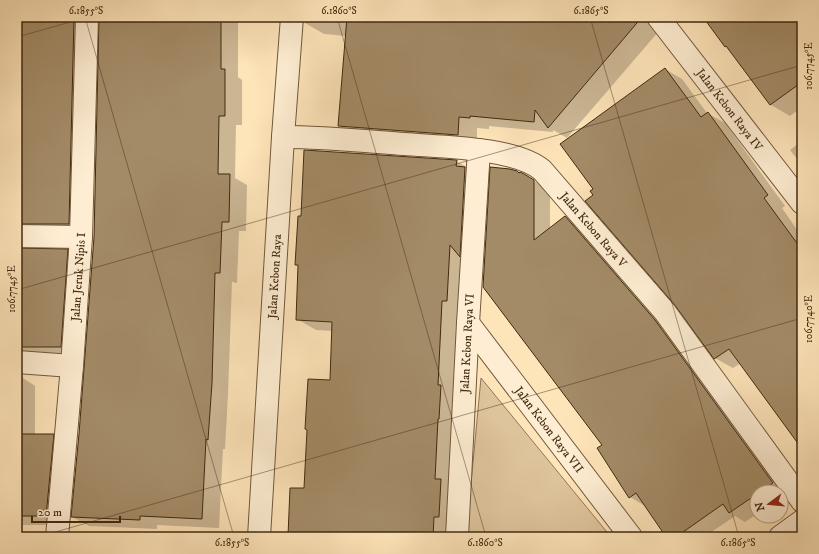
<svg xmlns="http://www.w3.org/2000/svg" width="819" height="554" font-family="'IM FELL DW Pica',serif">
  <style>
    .green { fill: #dec49c; stroke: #907756 }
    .shadow { fill: #0003 }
    .building { fill: #a38b67; stroke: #412a0f }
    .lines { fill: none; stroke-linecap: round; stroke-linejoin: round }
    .minor-casing { stroke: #70583a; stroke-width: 24 }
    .tertiary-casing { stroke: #70583a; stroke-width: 24 }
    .minor { stroke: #feedd2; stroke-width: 22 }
    .tertiary { stroke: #feedd2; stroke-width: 22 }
    .ticks { fill: none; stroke: #412a0f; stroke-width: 1; stroke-opacity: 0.45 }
    .labels { text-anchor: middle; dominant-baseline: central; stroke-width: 3; stroke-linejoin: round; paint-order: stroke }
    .street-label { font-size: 12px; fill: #412a0f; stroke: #feedd2 }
    .neatline { fill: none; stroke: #412a0f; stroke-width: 1.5 }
    .ticks-label { font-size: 10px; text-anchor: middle; fill: #412a0f }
  </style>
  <rect width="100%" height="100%" fill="#fee4b9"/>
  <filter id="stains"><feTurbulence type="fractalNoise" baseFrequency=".005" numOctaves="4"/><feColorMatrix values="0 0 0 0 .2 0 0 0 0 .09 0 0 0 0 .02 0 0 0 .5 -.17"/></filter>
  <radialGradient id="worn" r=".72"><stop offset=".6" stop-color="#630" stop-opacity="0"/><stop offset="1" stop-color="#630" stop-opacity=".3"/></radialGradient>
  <path class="green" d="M481,378l130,159h-145z"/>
  <path class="shadow" d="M17,17h80l-11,217 -65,12 1,4h45l17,10 -6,97 -57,14 2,7 12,8v49h18l17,10 -7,80h-46z
    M100,17h149h-11v60l4,3v45h-6l-1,53 12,7 -1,46h-7l-2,52 -5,-1 -4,112 -3,55h-2l-4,79 -62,-3v4l-68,-3 -17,-9 8,-83 14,-197z
    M305,17h337l17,14 -92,107 -14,-8v2l-64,-6v3l-12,-1v17l-119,-8 -19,-11 7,-90 -22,-2 -19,-11z
    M704,17h98v90l-12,9 -19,-11z
    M665,69l17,10 25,34 18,10 60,83 -3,2 20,29v211l-61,-85 -8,5 -18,-10 -121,-163 1,-6z
    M802,141v24l-12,-15z
    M456,161l20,11 -24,365h-160l-3,-2 16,-46 26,-108 2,-50 -17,-1 -19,-11 2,-53 -3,-2z
    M520,174l4,1 26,15v39l15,-12 16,9 90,104 117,162 -7,5v-5h-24v22l-12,8 -10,-6 -31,21h-37l-20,-30 -17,-10 -27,-52 -119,-158z"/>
  <path class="building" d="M21,17h53l-5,207h-52v-168h3z
    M99,17h67v2l55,1v49h4v47h-6l-1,58h12l-1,48h-7l-2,51h-5l-3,110 -4,57 -2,-1 -4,80 -62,-3v4l-69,-3 8,-83 15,-197z
    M347,17h295l-94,111 -13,-18 -1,12 -64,-6v2l-11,-1 -1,18 -120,-9z
    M703,17h99v65l-32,23 -44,-59 -1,1z
    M665,68l36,49 7,-5 60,83 -4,3 38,52v199l-73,-100 -15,10 -40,-55 -89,-103 8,-6 -3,-4 3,-2 -33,-45z
    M304,150l153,10 -1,6 9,1 -5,90 -10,-12 -3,56h-5l-4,84h3l-2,34h-1l-3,60h6l-2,38h-5l-1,20 -145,-1 2,-48h14l3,-58 -2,-1 3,-50 22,1 2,-58 -36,-2 2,-55h-3l3,-49h3z
    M490,167l20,2 7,2 2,2 1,-1 4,2 10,6v60l31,-24 90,104 118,163 -13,9h-3v2l-28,19 -6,-9 -47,33h-10l-30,-44 -7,5 -32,-50 5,-3 -119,-158z
    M17,248l51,1 -7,98h-43z
    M17,434h37l-8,82h-29z"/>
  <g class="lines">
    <defs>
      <g id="minor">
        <path id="s1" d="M658,17l144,186"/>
        <path id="s2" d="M283,137c40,0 81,4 121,7 37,3 110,3 138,26l123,142 137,189"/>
        <path d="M17,236l64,1"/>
        <path id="s3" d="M468,323l163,214"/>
        <path d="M17,362l55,4"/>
        <path id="s4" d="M57,537l15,-171 9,-129 6,-220"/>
        <path id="s5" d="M457,537l11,-214 11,-173"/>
        <path d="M780,537l22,-16"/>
      </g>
      <g id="tertiary">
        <path id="s6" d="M259,537l24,-400 9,-120"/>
      </g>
    </defs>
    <use href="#minor" class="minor-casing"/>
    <use href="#tertiary" class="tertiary-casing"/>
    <use href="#minor" class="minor"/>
    <use href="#tertiary" class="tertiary"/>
  </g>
  <path class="ticks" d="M85,17l149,520M337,17l149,520M590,17l149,520M17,37l71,-20M17,290l785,-225M38,537l764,-219"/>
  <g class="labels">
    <g class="street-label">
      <text stroke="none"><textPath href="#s1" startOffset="117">Jalan Kebon Raya IV</textPath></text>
      <text stroke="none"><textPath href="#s2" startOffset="342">Jalan Kebon Raya V</textPath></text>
      <text stroke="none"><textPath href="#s4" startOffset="261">Jalan Jeruk Nipis I</textPath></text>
      <text stroke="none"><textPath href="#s6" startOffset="261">Jalan Kebon Raya</textPath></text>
      <text stroke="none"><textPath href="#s5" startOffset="194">Jalan Kebon Raya VI</textPath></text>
      <text stroke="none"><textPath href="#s3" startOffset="134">Jalan Kebon Raya VII</textPath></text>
    </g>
  </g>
  <rect width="819" height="554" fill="none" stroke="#fee4b9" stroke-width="44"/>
  <g transform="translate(769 504) rotate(254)"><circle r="19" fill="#feedd2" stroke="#b29f84"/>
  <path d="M0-3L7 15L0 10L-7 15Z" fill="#8f2418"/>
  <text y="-6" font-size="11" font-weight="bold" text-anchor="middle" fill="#412a0f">N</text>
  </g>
  <path d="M32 516v6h88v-6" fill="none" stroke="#412a0f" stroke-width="2"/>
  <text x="38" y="516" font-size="12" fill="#412a0f" stroke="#feedd2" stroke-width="3" paint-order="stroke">20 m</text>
  <rect x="22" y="22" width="775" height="510" class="neatline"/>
  <g class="ticks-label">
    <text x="86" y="14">6.1855°S</text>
    <text x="339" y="14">6.1860°S</text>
    <text x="591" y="14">6.1865°S</text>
    <text transform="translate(808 66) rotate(-90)" y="4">106.7745°E</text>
    <text transform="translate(11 289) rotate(-90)" y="4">106.7745°E</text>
    <text transform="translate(808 319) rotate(-90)" y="4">106.7740°E</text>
    <text x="232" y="546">6.1855°S</text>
    <text x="485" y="546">6.1860°S</text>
    <text x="738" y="546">6.1865°S</text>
  </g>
  <rect width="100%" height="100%" filter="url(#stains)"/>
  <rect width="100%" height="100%" fill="url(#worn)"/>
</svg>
